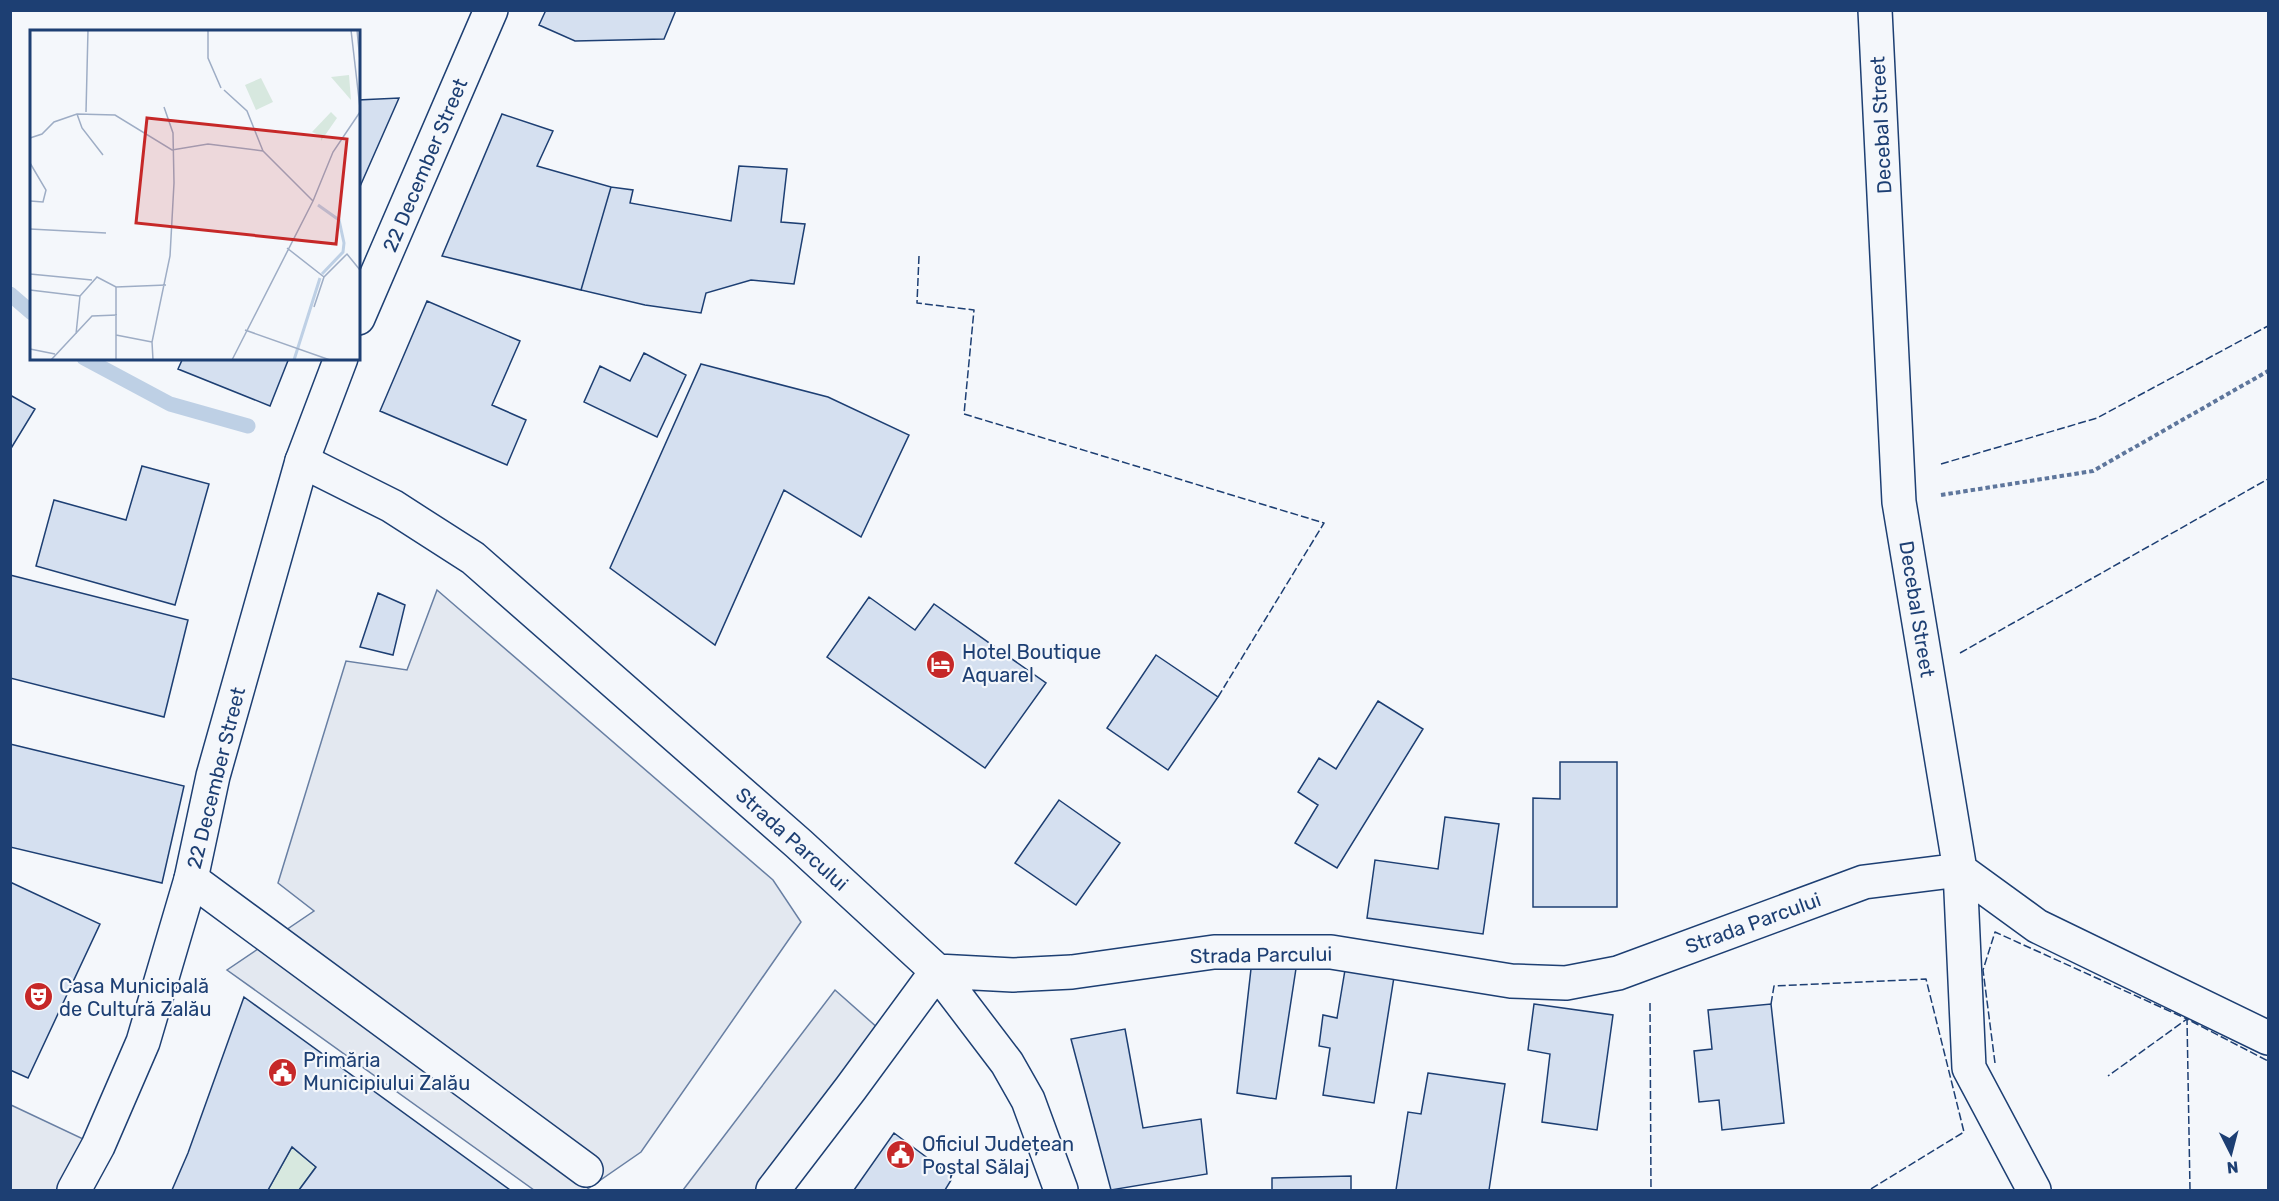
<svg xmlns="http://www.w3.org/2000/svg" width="2279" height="1201" font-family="Rubik,sans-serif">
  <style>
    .garden { fill: #d7e8df; stroke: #687fa3; stroke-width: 1.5 }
    .parking { fill: #e3e8f0; stroke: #687fa3; stroke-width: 1.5 }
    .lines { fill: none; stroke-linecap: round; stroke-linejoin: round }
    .stream { stroke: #bed0e5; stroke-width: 15 }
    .building { fill: #d5e0f0; stroke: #1d3f73; stroke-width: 1.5 }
    .minor-casing { stroke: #1d3f73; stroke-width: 36 }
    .major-casing { stroke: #1d3f73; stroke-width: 36 }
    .path { stroke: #5e769c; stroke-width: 4; stroke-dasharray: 4.5 3; stroke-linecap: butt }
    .minor { stroke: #f4f7fb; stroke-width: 33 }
    .major { stroke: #f4f7fb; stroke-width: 33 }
    .fence { stroke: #1d3f73; stroke-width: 1.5; stroke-dasharray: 8 3; stroke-linecap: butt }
    .labels { text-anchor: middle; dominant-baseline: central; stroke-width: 4.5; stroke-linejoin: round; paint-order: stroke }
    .street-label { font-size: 20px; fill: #1d3f73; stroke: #f4f7fb }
    .poi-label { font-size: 20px; fill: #1d3f73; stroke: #f4f7fb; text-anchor: start }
    .inset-river { fill: none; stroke: #bed0e5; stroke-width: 3 }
    .inset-road { fill: none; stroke: #9eadc5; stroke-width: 1.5 }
    .view { fill: #c62828; fill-opacity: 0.15; stroke: #c62828; stroke-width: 3 }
    .inset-edge { fill: none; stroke: #1d3f73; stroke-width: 3 }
  </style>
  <rect width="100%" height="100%" fill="#f4f7fb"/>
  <path class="garden" d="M292,1147l24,20 -17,23h-31z"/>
  <path class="parking" d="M437,590l336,290 28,42 -160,230 -55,38h-52l-307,-220 87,-59 -36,-28 68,-222 61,9z
    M835,990l53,47 -116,153h-89z
    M11,1105l87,41 -29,44h-58z"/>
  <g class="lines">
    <path class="stream" d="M10,294l22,19
      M84,358l86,46 78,22"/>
  </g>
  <path class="building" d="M546,10h130l-12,29 -89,2 -36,-16z
    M399,98l-41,93v-91z
    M502,114l51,17 -16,35 74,21 -30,103 -139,-34z
    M739,166l48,3 -6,53 24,2 -11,60 -43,-4 -45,13 -5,20 -56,-8 -64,-15 30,-103 22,3 -3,13 101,18z
    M427,301l93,40 -28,64 34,15 -19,45 -127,-54z
    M644,353l42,22 -29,62 -73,-35 16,-36 30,15z
    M183,358h106l-19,48 -92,-37z
    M701,364l127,33 81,38 -48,102 -77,-47 -69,155 -105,-77z
    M10,395l25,14 -25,41z
    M142,466l67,18 -34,121 -139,-39 18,-66 72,20z
    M10,575l178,45 -24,97 -154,-39z
    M378,593l27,12 -12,50 -33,-8z
    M869,597l46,33 19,-26 112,79 -61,85 -158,-111z
    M1156,655l62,42 -50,73 -61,-42z
    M1378,701l45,28 -86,139 -42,-25 23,-38 -20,-13 21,-34 17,11z
    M10,744l174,42 -22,97 -152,-36z
    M1560,762h57v145h-84v-109l27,1z
    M1059,800l61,43 -44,62 -61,-42z
    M1445,817l54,7 -16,110 -116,-16 8,-58 63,9z
    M10,882l90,42 -72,154 -18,-8z
    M1252,960l45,2 -21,137 -39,-6z
    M1345,970l49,7 -20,126 -51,-8 7,-47 -11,-2 4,-31 14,3z
    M244,997l266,193h-211l17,-23 -24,-20 -24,43h-96l16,-37z
    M1534,1004l79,11 -16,115 -55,-8 8,-68 -22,-4z
    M1771,1004l13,119 -62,7 -3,-30 -20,2 -5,-51 18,-2 -4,-39z
    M1125,1029l18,99 58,-9 6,55 -96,16 -40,-151z
    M1428,1073l77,11 -16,106h-93l12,-78 13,2z
    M894,1133l59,44 -8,13h-91z
    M1351,1176v14h-79v-12z"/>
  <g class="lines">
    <defs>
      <path id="minor" d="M1875,10l24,492 61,368 9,198 65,122
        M302,461l90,45 81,52 326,286 138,127 76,4 59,-3 142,-20h117l180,29 55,2 52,-10 246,-91 96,-12 77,56 231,112
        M191,879l395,291
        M773,1190l78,-102 86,-117 70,92 21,37 33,90"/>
      <path id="major" d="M358,318l133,-308
        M74,1190l24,-44 45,-104 48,-163 22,-103 89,-315 39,-103"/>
    </defs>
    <use href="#minor" class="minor-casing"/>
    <use href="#major" class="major-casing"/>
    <path class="path" d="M1941,495l152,-24 175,-100"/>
    <use href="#minor" class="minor"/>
    <use href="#major" class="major"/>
    <path class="fence" d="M919,256l-2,47 57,7 -10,104 360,109 -106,174
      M1941,464l156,-46 171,-92
      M1960,653l308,-174
      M1650,1003l1,187
      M1771,1004l3,-18 152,-7 38,153 -95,58
      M1995,1063l-12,-93 12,-38 192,87 -79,57
      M2190,1190l-3,-171 81,42"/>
  </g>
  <defs>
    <symbol id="hotel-disc" viewBox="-11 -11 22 22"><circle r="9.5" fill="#c62828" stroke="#f4f7fb"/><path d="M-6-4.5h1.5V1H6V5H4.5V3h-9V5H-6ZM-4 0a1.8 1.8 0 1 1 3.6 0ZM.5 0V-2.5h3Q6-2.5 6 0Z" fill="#fff"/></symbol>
    <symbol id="theatre-disc" viewBox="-11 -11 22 22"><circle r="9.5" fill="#c62828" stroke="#f4f7fb"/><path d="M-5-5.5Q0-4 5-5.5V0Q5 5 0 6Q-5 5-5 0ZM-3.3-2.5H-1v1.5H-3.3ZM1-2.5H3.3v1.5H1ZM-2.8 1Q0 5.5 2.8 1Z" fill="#fff"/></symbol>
    <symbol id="civic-disc" viewBox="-11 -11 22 22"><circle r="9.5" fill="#c62828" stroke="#f4f7fb"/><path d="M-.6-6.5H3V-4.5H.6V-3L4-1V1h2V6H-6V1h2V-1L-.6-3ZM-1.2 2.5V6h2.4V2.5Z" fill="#fff"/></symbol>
  </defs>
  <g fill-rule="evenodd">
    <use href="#hotel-disc" x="924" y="648" width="33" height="33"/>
    <use href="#theatre-disc" x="22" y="980" width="33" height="33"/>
    <use href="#civic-disc" x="266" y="1056" width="33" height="33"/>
    <use href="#civic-disc" x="884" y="1138" width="33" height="33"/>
  </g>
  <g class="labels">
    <g class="street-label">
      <text transform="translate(1881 125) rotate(-93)">Decebal Street</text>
      <text transform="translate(425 165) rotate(-67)">22 December Street</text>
      <text transform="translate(1917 609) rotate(81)">Decebal Street</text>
      <text transform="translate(216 778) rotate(-76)">22 December Street</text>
      <text transform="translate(792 839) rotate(42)">Strada Parcului</text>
      <text transform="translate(1753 923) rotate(-20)">Strada Parcului</text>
      <text transform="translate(1261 955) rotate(-1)">Strada Parcului</text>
    </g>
    <g class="poi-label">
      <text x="962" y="652">Hotel Boutique<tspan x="962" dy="23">Aquarel</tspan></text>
      <text x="59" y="986">Casa Municipală<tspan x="59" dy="23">de Cultură Zalău</tspan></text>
      <text x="303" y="1060">Primăria<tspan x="303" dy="23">Municipiului Zalău</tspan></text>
      <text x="922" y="1144">Oficiul Județean<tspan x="922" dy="23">Poștal Sălaj</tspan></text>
    </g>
  </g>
  <g transform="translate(30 30)">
    <rect width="330" height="330" fill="#f4f7fb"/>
    <path d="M319,45l2,25 -20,-23z" fill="#d7e8df"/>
    <path d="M231,48l12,24 -17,8 -11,-25zM301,82l6,6 -16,23v-5l-9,-4z" fill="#d7e8df"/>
    <path class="inset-river" d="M288,175l21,15 5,23 -1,9 -21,22M264,330l26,-82"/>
    <path class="inset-road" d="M178,0v28l13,30M321,0l9,78M327,0l3,31M194,60l23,21 16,40M56,82l2,-82M47,84l5,14 21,27M0,108l12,-4 12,-12 23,-8 38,1 57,35 36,-6 55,7 50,50M0,133l16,27 -3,12 -13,-1M0,199l76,4M257,218l37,29M0,244l62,6M0,260l50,6M284,277l10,-30 23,-23 13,16M215,300l85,30M46,304l4,-38 17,-19 19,10 50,-2M86,305l36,7M0,319l25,5M21,330l41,-44 25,-1M86,330v-73M123,330l-1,-18 18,-86 4,-73 -1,-50 -9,-26M202,330l81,-159 20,-49 27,-40"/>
    <path class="view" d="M117,88l200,21 -11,105 -200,-21z"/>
    <rect width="330" height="330" class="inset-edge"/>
  </g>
  <rect width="2279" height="1201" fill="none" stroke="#1d3f73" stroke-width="24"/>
  <g transform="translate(2231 1153) rotate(174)" stroke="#f4f7fb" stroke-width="4.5" paint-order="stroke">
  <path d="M0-4.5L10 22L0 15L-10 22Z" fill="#1d3f73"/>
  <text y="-9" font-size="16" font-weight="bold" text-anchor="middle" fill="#1d3f73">N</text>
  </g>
</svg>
